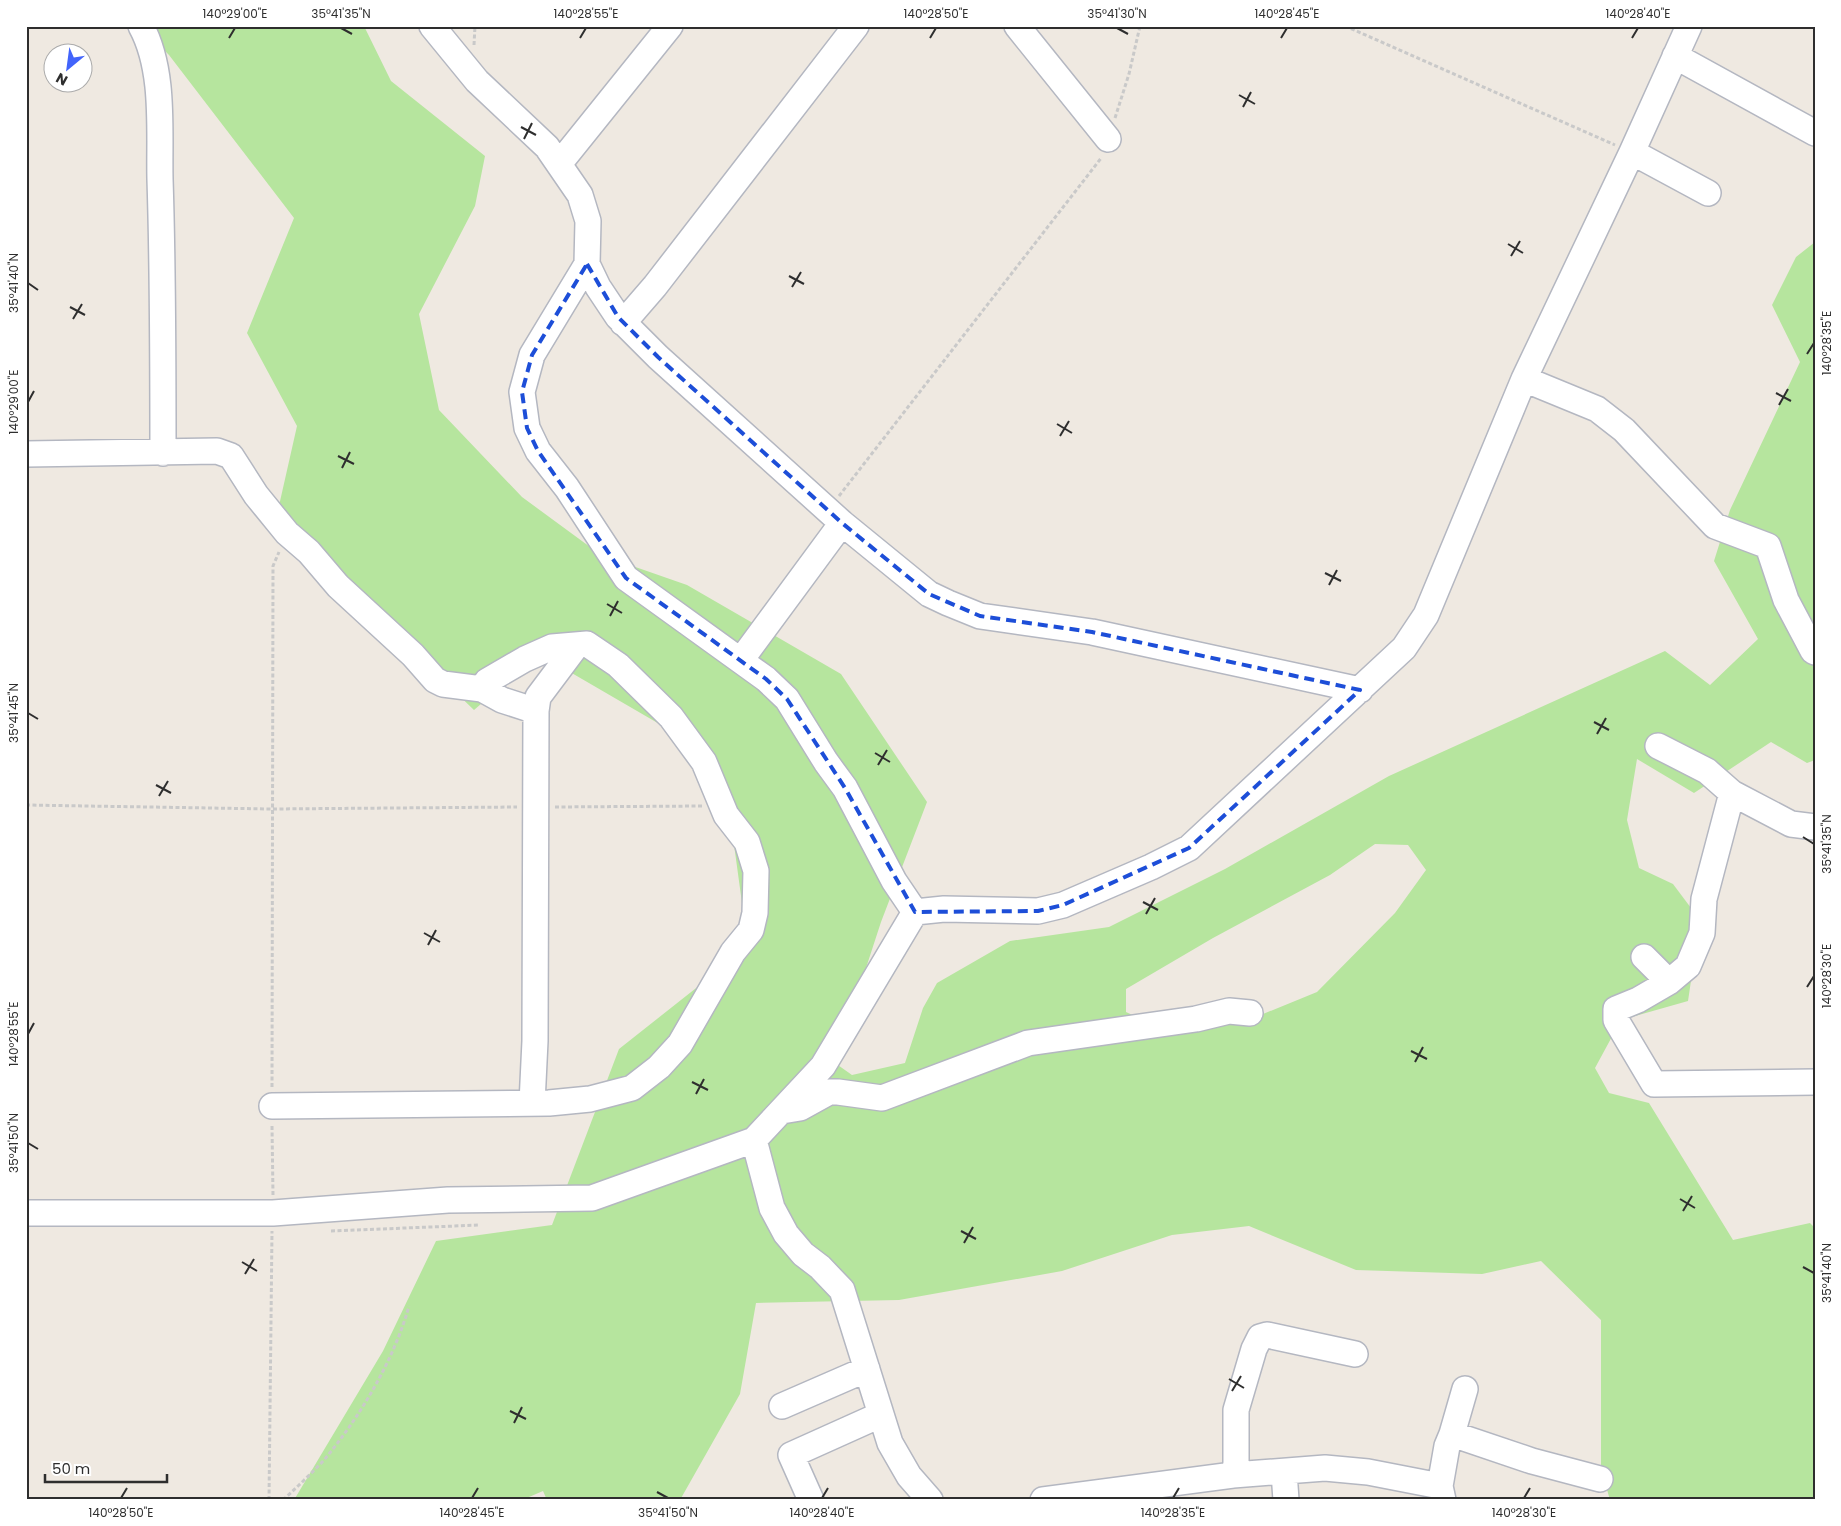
<svg xmlns="http://www.w3.org/2000/svg" width="1841" height="1526" font-family="Poppins,sans-serif">
  <style>
    .green { fill: #b6e59e; fill-rule: evenodd }
    .lines { fill: none; stroke-linecap: round; stroke-linejoin: round }
    .minor-casing { stroke: #b4b7c1; stroke-width: 28 }
    .path { stroke: #c9c9c9; stroke-width: 3; stroke-dasharray: 4 2.5; stroke-linecap: butt }
    .minor { stroke: #fff; stroke-width: 25 }
    .marked { fill: none; stroke: #1d4ed8; stroke-width: 4; stroke-dasharray: 10 6; stroke-linejoin: round }
    .ticks { fill: none; stroke: #2e2e2e; stroke-width: 2 }
    .neatline { fill: none; stroke: #2e2e2e; stroke-width: 2 }
    .ticks-label { font-size: 12px; text-anchor: middle; fill: #2e2e2e }
  </style>
  <rect width="100%" height="100%" fill="#efe9e1"/>
  <path class="green" d="M140,26h224l27,55 94,75 -10,50 -56,108 20,96 83,87 79,58 86,30 154,89 86,128 -46,120 -46,141 17,12 53,-12 18,-55 14,-25 73,-42 99,-14 116,-58 164,-93 276,-125 45,34 48,-46 -44,-78 16,-51 70,-148 -28,-57 24,-48 19,-15v518l-8,3 -36,-21 -77,51 -57,-34 -10,61 12,48 34,16 27,36 -12,81 -67,19 -26,48 14,25 40,10 84,137 77,-17 5,5v272h-205l-9,-31v-149l-60,-59 -59,13 -126,-4 -107,-44 -77,9 -110,36 -163,29 -143,3 -16,91 -60,106h-133l-4,-9 -21,9h-228l89,-149 53,-110 116,-16 67,-176 129,-102 -19,-139 -61,-79 -129,-75 -65,56 -198,-191 21,-93 -50,-93 47,-115 -125,-163zM1375,844l33,1 18,25 -31,43 -78,79 -54,22 -96,17 -41,-19v-23l87,-51 117,-63z"/>
  <g class="lines">
    <defs>
      <path id="minor" d="M141,26c24,44 18,104 19,153 3,91 3,183 3,274
        M432,26l45,55 70,66 33,48 8,26 -1,43 11,23 20,30 40,40 184,166 87,71 19,9 32,13 112,16 268,58
        M1017,26l91,113
        M1675,56l140,77
        M1632,152l76,41
        M559,164l111,-138
        M587,264l-55,91 -10,37 5,36 11,23 29,37 59,90 140,101 21,20 39,63 19,26 49,93 21,31
        M623,323l32,-37 201,-260
        M1524,379l73,30 27,21 91,96 53,20 18,54 27,51 2,1
        M26,454l191,-3 14,5 25,39 31,38 22,19 29,34 75,69 22,25 8,4 39,5 20,11 34,11
        M741,660l101,-137
        M1658,746l49,25 25,22 59,31 24,3
        M1732,793l-28,106 -2,34 -14,33 -19,16 -31,18 -22,9v11l38,64 161,-2
        M915,912l29,-3 94,2 25,-6 88,-38 38,-19 215,-200 22,-33 98,-236 108,-227 57,-126
        M1644,957l25,25
        M532,1103l3,-62 1,-330 2,-14 39,-52
        M272,1106l277,-3 41,-4 42,-11 27,-21 21,-23 53,-92 18,-22 4,-17 1,-42 -9,-29 -21,-27 -22,-53 -33,-45 -53,-52 -31,-21 -35,3 -27,12 -38,22 -5,8
        M782,1111l18,-3 29,-16h9l44,6 146,-55 168,-24 33,-8 21,2
        M754,1140l18,68 14,26 17,20 17,13 22,23 48,153 19,33 21,24
        M26,1213h247l175,-13 144,-2 162,-58 69,-74 92,-154
        M782,1406l85,-37
        M1452,1434l80,27 68,18
        M1284,1472l2,28
        M1233,1475l3,-11v-54l18,-61 6,-12 7,-2 88,19
        M811,1500l-20,-45 89,-40
        M1043,1500l190,-25 92,-7 43,4 72,14
        M1443,1500l-3,-14 7,-40 5,-12 13,-45"/>
    </defs>
    <use href="#minor" class="minor-casing"/>
    <path class="path" d="M1345,26l270,119
      M474,45l1,-19
      M1115,118l14,-44 11,-48
      M839,496l263,-339
      M26,805l245,4 246,-2
      M555,807l147,-1
      M272,1087l1,-521 6,-14
      M272,1126l1,69
      M331,1231l149,-6
      M269,1500l3,-269
      M283,1500c14,-13 28,-26 41,-40 36,-43 70,-100 85,-154"/>
    <use href="#minor" class="minor"/>
  </g>
  <path class="marked" d="M587,264l31,53 40,40 184,166 87,71 51,22 112,16 268,58 -171,158 -126,57 -25,6 -123,1 -70,-124 -58,-89 -21,-20 -140,-101 -88,-127 -11,-23 -5,-36 10,-37z"/>
  <path class="ticks" d="M341,28l11,6M1117,28l11,6M229,38l6,-10M580,38l6,-10M930,38l6,-10M1281,38l6,-10M1632,38l6,-10M1239,95l16,9M1243,107l8,-15M521,127l15,8M524,139l8,-16M1508,244l15,9M1511,256l9,-15M789,276l15,8M28,283l10,7M792,287l9,-15M70,307l15,8M73,319l9,-15M1807,354l7,-11M1776,393l15,8M28,402l6,-11M1779,405l9,-16M1057,424l15,9M1060,436l9,-15M338,456l16,8M342,468l8,-16M1325,573l16,8M1329,585l8,-15M607,604l15,9M610,616l8,-15M28,713l10,6M1594,722l15,8M1597,734l9,-16M875,753l15,9M878,765l9,-15M156,785l15,8M159,796l9,-15M1803,837l11,7M1143,902l15,8M1146,914l9,-16M424,933l16,9M428,945l8,-15M1807,987l7,-11M28,1034l6,-11M1411,1051l16,8M1415,1062l8,-15M692,1082l16,8M696,1094l8,-15M28,1143l10,6M1680,1199l15,9M1683,1211l9,-15M961,1231l15,8M964,1243l9,-16M242,1262l15,9M1803,1267l11,6M245,1274l9,-15M1229,1379l15,9M1232,1391l9,-15M510,1411l16,8M514,1423l8,-16M657,1492l11,6M121,1498l6,-10M472,1498l6,-10M822,1498l6,-10M1173,1498l6,-10M1524,1498l6,-10"/>
  <rect width="1841" height="1526" fill="none" stroke="#ffffff" stroke-width="55"/>
  <g transform="translate(68 68) rotate(209)"><circle r="24" fill="#ffffff" stroke="#ababab"/>
  <path d="M0-4L9 19L0 12L-9 19Z" fill="#4264fb"/>
  <text y="-8" font-size="14" font-weight="bold" text-anchor="middle" fill="#2e2e2e">N</text>
  </g>
  <path d="M45 1474v8h122v-8" fill="none" stroke="#2e2e2e" stroke-width="2.5"/>
  <text x="52" y="1474" font-size="15" fill="#2e2e2e" stroke="#ffffff" stroke-width="4" paint-order="stroke">50 m</text>
  <rect x="28" y="28" width="1786" height="1470" class="neatline"/>
  <g class="ticks-label">
    <text x="235" y="18">140°29'00"E</text>
    <text x="341" y="18">35°41'35"N</text>
    <text x="586" y="18">140°28'55"E</text>
    <text x="936" y="18">140°28'50"E</text>
    <text x="1117" y="18">35°41'30"N</text>
    <text x="1287" y="18">140°28'45"E</text>
    <text x="1638" y="18">140°28'40"E</text>
    <text transform="translate(14 283) rotate(-90)" y="4">35°41'40"N</text>
    <text transform="translate(1827 343) rotate(-90)" y="4">140°28'35"E</text>
    <text transform="translate(14 402) rotate(-90)" y="4">140°29'00"E</text>
    <text transform="translate(14 713) rotate(-90)" y="4">35°41'45"N</text>
    <text transform="translate(1827 844) rotate(-90)" y="4">35°41'35"N</text>
    <text transform="translate(1827 976) rotate(-90)" y="4">140°28'30"E</text>
    <text transform="translate(14 1034) rotate(-90)" y="4">140°28'55"E</text>
    <text transform="translate(14 1143) rotate(-90)" y="4">35°41'50"N</text>
    <text transform="translate(1827 1273) rotate(-90)" y="4">35°41'40"N</text>
    <text x="121" y="1517">140°28'50"E</text>
    <text x="472" y="1517">140°28'45"E</text>
    <text x="668" y="1517">35°41'50"N</text>
    <text x="822" y="1517">140°28'40"E</text>
    <text x="1173" y="1517">140°28'35"E</text>
    <text x="1524" y="1517">140°28'30"E</text>
  </g>
</svg>
